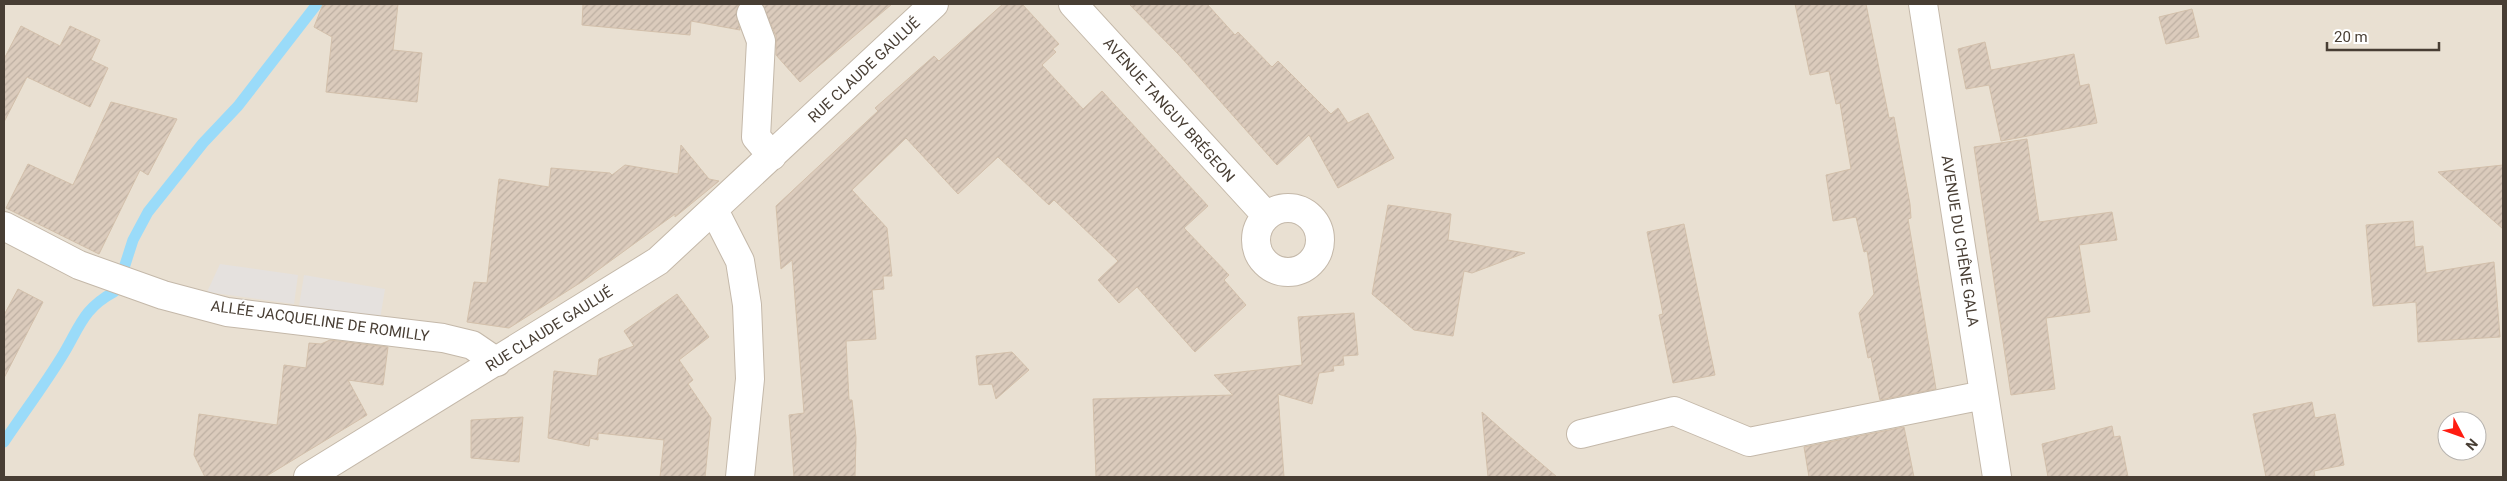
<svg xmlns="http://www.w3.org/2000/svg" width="2507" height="481" font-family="Roboto,sans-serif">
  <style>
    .residential { fill: #e9e0d2; fill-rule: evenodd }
    .parking { fill: #e5e1de }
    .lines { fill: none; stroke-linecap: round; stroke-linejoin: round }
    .stream { stroke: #9adbf9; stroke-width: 11 }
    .building { fill: url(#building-hatch); stroke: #d3c0ab }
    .minor-casing { stroke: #c4b8a9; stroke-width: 30 }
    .minor { stroke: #fff; stroke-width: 28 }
    .labels { text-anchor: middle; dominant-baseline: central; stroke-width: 4; stroke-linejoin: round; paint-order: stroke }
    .street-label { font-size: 15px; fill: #483e34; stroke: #fff }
  </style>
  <defs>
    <pattern id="building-hatch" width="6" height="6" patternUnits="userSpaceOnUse" patternTransform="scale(1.25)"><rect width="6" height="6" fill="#dbcbbc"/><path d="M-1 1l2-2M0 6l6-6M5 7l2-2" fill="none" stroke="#bdafa2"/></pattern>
  </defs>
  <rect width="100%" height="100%" fill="#f5eee5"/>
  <path class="residential" d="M4,4h2499v473h-2499zM2447,421h30v30h-30z"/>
  <path class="parking" d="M220,264l78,11 -4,29 -87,-12z
    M304,275l81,14 -5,30 -81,-13z"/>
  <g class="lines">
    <path class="stream" d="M124,268l9,-28 15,-28 55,-69 35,-37 79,-102
      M4,442c20,-30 42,-59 60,-89 16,-27 20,-45 50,-61"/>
  </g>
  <path class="building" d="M323,4h75l-5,46 29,3 -5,49 -91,-10 6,-55 -18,-10z
    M583,4h156l-3,8 4,18 -49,-9 -1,14 -108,-10z
    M762,4h130l-92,78 -24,-27v-19z
    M1003,4h19l37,40 -6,5 3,3 -14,13 41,44 19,-18 106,115 -24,22 45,47 -5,5 22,25 -51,47 -58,-65 -18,16 -21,-23 20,-19 -64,-61 -5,5 -51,-48 -40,37 -52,-56 -54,52 35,38 5,48h-9l1,13 -12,1 4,49 -30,2 3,59h3l4,38 -1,39h-61l-5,-62 15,-2 -12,-153 -11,9 -5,-63 102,-95 -3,-3 59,-52 5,5z
    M1129,4h78l28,31 3,-3 34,35 6,-6 53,53 7,-6 10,15 20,-10 26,45 -56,30 -29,-53 -32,30 -98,-110z
    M1795,4h71l23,114 5,-1 16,87 1,14 -3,1 4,24 24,146 -56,11 -9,-43 -3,1 -9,-45 15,-19 -7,-43 -3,1 -8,-35 -23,4 -7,-46 25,-6 -11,-66 -4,1 -7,-33 -19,4z
    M2192,9l7,28 -33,7 -7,-27z
    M21,26l39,20 10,-20 30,14 -9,20 17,8 -18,39 -63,-30 -23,45v-63z
    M1985,42l6,28 83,-16 6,32 9,-2 8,39 -96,18 -12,-56 -23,4 -8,-40z
    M111,102l66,17 -29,56 -8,-5 -41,84 -93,-46 22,-44 45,21z
    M2027,139l12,83 73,-10 5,28 -38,5 11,67 -44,6 9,71 -44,6 -37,-248z
    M681,145l28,34 10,2 -44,36v-3l-92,67 -74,47 -42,-6 7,-40 13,1 12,-104 50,8 2,-19 59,5 2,2 13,-10 53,9z
    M2503,165v64l-65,-57z
    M1388,205l63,9 -3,26 77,13 -53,20 -8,-2 -11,65 -39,-6 -42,-36z
    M2413,221l2,26 8,-1 3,27 68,-11 6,75 -82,5 -2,-40 -43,4 -7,-81z
    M1684,224l31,151 -42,8 -14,-68 4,-1 -16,-82z
    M18,289l25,13 -39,76v-63z
    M677,294l32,43 -30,23 14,20 -5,4 23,34 -6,59h-45l4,-37 -66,-7v7l-8,-2 -1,8 -41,-8 6,-67 43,5 2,-17 35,-13 -10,-15z
    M1354,313l4,42 -15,1 1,9 -11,1 1,5 -15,2 -7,31 -34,-10 6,83h-188l-3,-78 140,-4 -19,-20 88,-10 -4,-48z
    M330,340l58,7 -5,38 -35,-5 19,35 -102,62h-60l-11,-22 5,-41 78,11 7,-60 22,3 3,-25 12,1z
    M1012,352l17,18 -33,29 -4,-15 -13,1 -3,-29z
    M2312,402l3,16 20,-4 9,51 -30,6 1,6h-49l-13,-63z
    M1482,412l27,24 48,41h-69z
    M523,417l-4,45 -48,-4v-38z
    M2112,426l2,11 6,-1 8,41h-80l-6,-33z
    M1904,427l10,50h-105l-5,-30z"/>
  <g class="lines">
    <defs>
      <path id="minor" d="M1073,4l193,211
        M1923,4l74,473
        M751,14l10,27 -5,96 16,19
        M1256 240a32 32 0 1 1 64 0a32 32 0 1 1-64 0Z
        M714,210l26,51 7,44 3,74 -10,98
        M4,226l75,39 84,30 64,17 216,26 29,7 25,17
        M1581,434l93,-23 75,31 235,-47
        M308,477l350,-216 276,-257"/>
    </defs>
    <use href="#minor" class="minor-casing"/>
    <use href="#minor" class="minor"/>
  </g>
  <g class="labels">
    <g class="street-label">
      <text transform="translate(864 70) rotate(-43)">RUE CLAUDE GAULUÉ</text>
      <text transform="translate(1169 110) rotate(48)">AVENUE TANGUY BRÉGEON</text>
      <text transform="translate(1960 241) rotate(81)">AVENUE DU CHÊNE GALA</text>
      <text transform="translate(320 321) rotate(8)">ALLÉE JACQUELINE DE ROMILLY</text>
      <text transform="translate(549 329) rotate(-32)">RUE CLAUDE GAULUÉ</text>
    </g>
  </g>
  <rect width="2507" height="481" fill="none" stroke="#483e34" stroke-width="10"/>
  <g transform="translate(2462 436) rotate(131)"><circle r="24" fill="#ffffff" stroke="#b6b2ae"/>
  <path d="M0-4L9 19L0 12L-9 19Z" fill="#ff1d12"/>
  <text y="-8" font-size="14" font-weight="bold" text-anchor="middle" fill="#483e34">N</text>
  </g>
  <path d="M2327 42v8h112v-8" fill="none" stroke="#483e34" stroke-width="2.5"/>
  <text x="2334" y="42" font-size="15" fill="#483e34" stroke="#ffffff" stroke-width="4" paint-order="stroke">20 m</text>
</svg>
